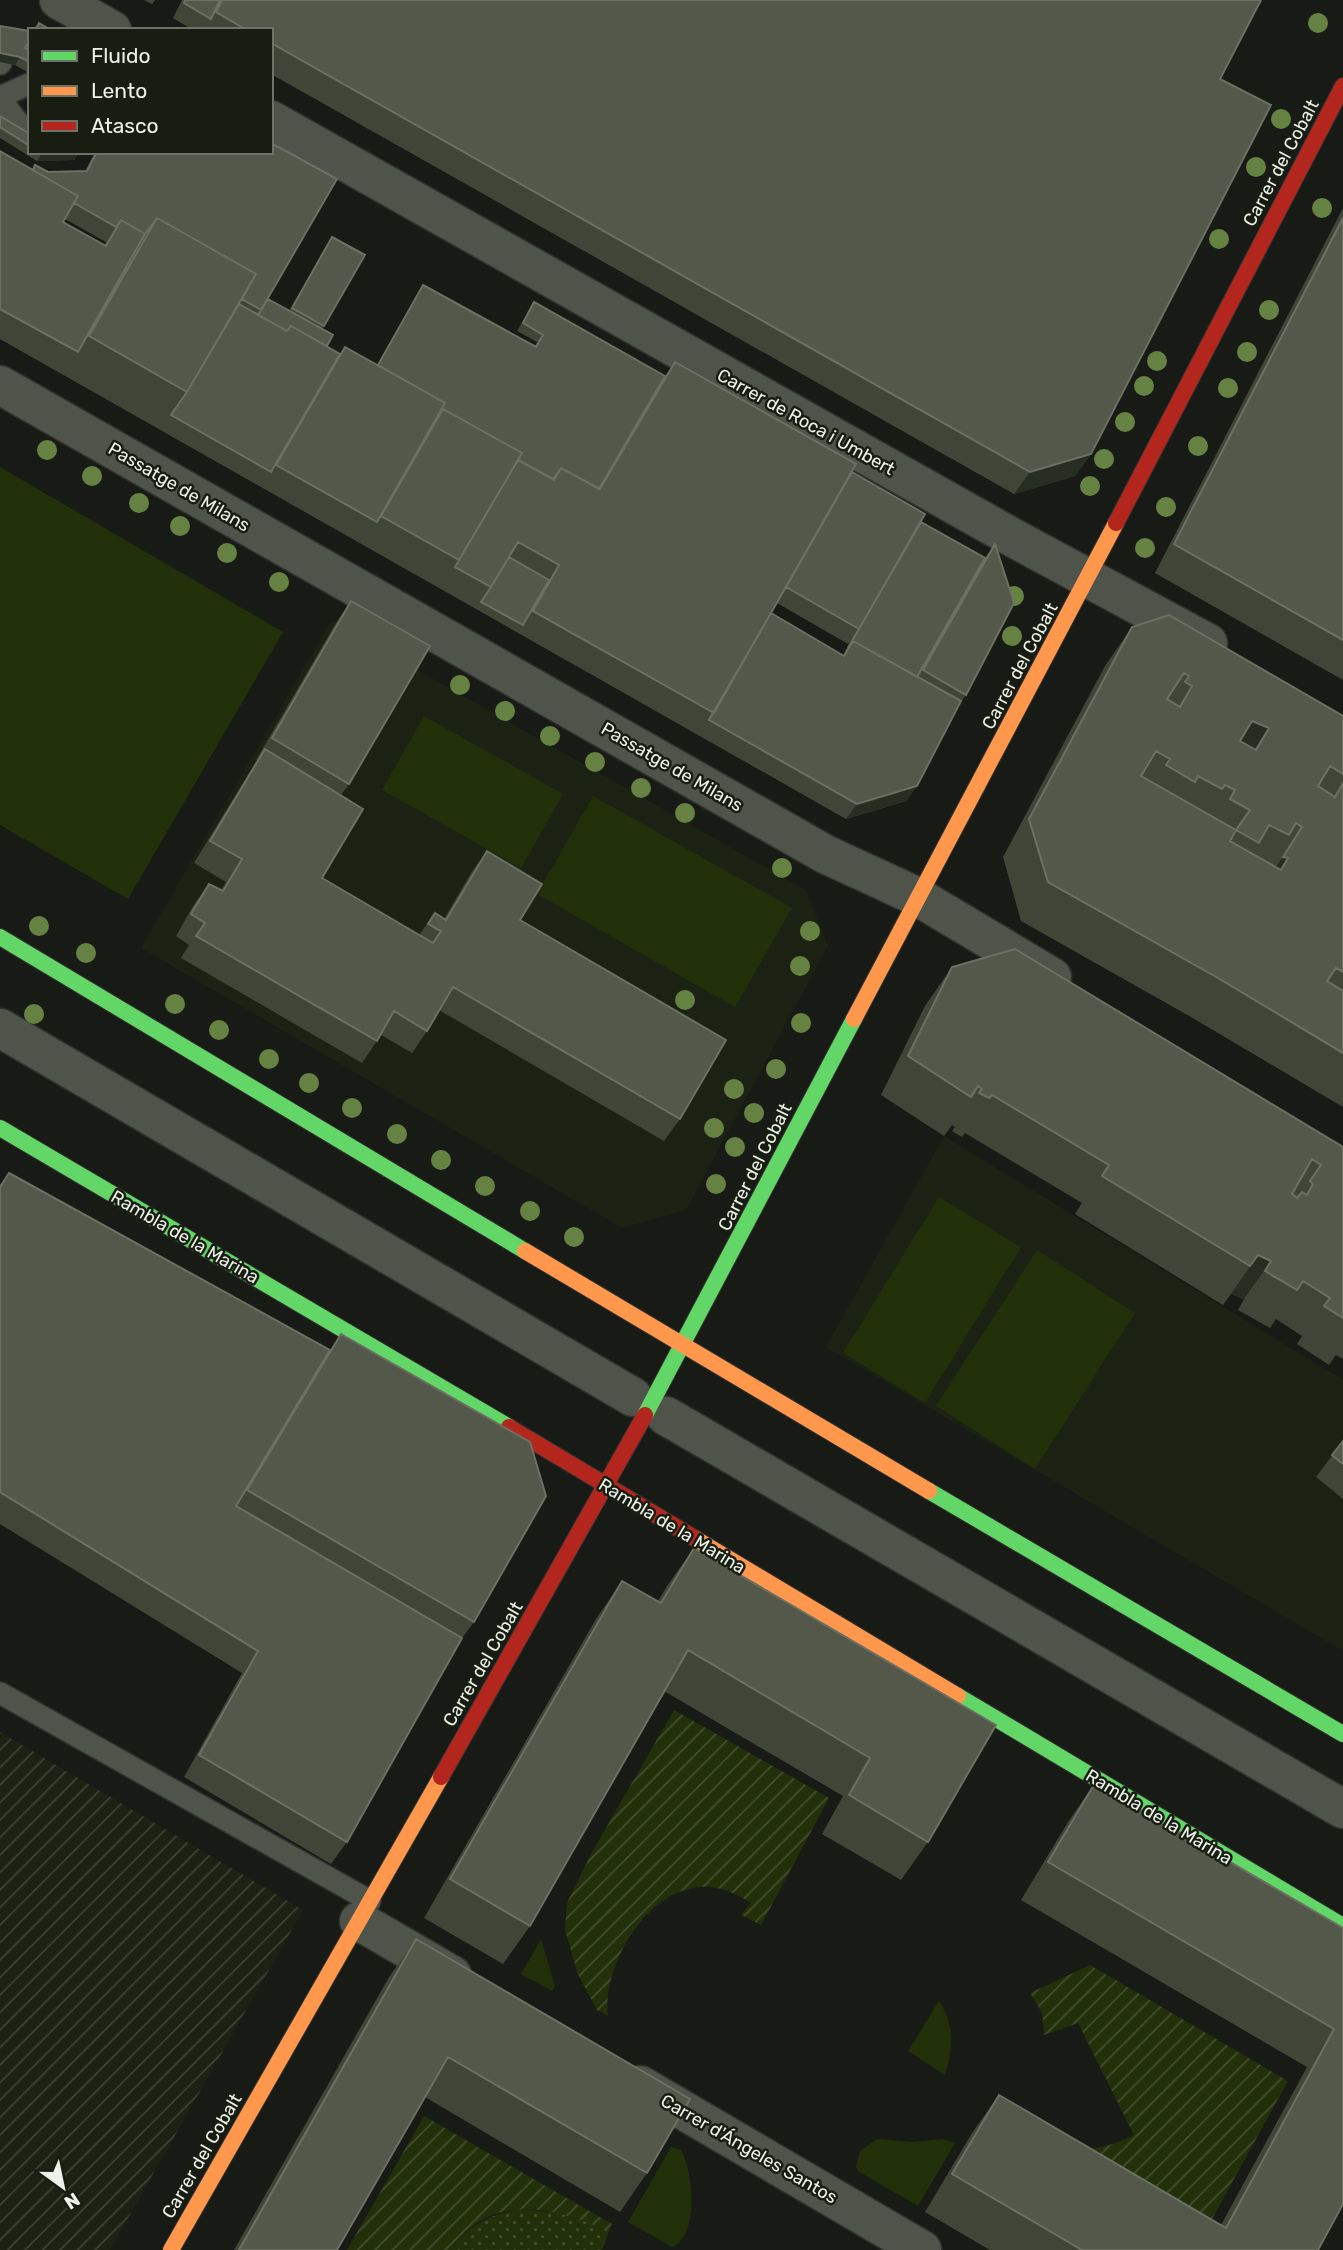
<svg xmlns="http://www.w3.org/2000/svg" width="1343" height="2250" font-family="Rubik,sans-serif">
<defs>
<pattern id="industrial-furrows" width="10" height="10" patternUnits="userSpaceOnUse" patternTransform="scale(1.75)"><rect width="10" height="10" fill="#1b2213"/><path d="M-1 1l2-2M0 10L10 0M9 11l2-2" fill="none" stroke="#3c4335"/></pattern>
<pattern id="park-dots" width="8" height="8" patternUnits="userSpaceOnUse" patternTransform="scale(1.75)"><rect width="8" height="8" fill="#213009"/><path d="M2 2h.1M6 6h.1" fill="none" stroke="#424e2d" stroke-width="1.8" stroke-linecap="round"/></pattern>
<pattern id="garden-furrows" width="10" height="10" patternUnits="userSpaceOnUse" patternTransform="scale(1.75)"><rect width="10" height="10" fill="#213009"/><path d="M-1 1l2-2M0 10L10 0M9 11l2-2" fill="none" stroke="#424e2d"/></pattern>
</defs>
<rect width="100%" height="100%" fill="#181a15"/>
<path fill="#1b2213" d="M331 621 806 890 828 946 686 1210 622 1228 141 948Z
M944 1136 1343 1380V1651L826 1347Z"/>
<path fill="url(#industrial-furrows)" d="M0 1732 303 1910 110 2250H0Z"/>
<path fill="#213009" d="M0 467 283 632 128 899 0 825Z
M424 716 563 794 521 868 382 790Z
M593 796 792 908 735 1007 537 894Z
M939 1197 1021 1247 925 1403 843 1353Z
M1037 1250 1135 1313 1035 1469 936 1406Z
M541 1939 555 1986 552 1991 521 1974Z
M939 2001C955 2025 953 2049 945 2075L908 2051Z
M877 2139 913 2142 943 2139 955 2143 918 2206 859 2172 856 2167 860 2151Z
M671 2147 681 2150C693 2171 700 2236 672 2247L628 2222Z"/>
<path fill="url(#park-dots)" d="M519 2209 568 2214 609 2231 602 2250H450C466 2226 491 2214 519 2209Z"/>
<path fill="url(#garden-furrows)" d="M674 1710 829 1798 761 1925 741 1915 751 1903C730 1890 710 1882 685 1890 639 1904 603 1969 608 2016L597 2010 578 1975 565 1930 567 1903 591 1854Z
M1090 1965 1288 2081 1195 2250 1083 2151 1113 2144 1134 2135 1078 2023 1044 2035 1042 2013 1030 1993Z
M424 2116 612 2224 609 2231C553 2208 491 2190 450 2250H347Z"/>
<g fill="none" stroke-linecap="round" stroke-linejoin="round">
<g stroke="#32332f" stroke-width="24">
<path id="lane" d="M0 64 1 63
M0 97 29 84
M0 98 29 137
M0 1693 370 1901"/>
</g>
<g stroke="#32332f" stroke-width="41">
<path id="street" d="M59 0 112 30
M271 120 1008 535 1208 643
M0 385 825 854 918 897 1052 977
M0 1028 633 1397
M666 1416 1343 1809
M359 1921 452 1975
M640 2085 922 2250"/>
</g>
<g stroke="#32332f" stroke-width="18">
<path id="fast" d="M0 937 525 1251
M0 1128 509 1427
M645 1415 854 1019
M929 1491 1343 1734
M958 1696 1343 1926"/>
</g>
<g stroke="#32332f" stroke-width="18">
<path id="slow" d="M854 1019 1116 523
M525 1251 929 1491
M696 1539 958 1696
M171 2250 441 1777"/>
</g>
<g stroke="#32332f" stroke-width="18">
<path id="jam" d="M1116 523 1343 86
M509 1427 696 1539
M441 1777 645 1415"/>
</g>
<use href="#lane" stroke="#4f544a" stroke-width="21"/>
<use href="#street" stroke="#4f544a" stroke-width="38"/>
<use href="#fast" stroke="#63d668" stroke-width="16"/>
<use href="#slow" stroke="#ff974d" stroke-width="16"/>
<use href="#jam" stroke="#b3261e" stroke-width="16"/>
</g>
<g fill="#668242">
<circle cx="1318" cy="23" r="10"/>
<circle cx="1281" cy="119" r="10"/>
<circle cx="1256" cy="167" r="10"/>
<circle cx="1322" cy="208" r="10"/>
<circle cx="1219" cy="239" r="10"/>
<circle cx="1269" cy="310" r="10"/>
<circle cx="1247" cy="352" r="10"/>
<circle cx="1157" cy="361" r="10"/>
<circle cx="1144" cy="386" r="10"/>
<circle cx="1228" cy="388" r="10"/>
<circle cx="1125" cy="422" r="10"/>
<circle cx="1198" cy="446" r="10"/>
<circle cx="47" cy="450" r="10"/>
<circle cx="1104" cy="459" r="10"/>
<circle cx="92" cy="476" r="10"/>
<circle cx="1090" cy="486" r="10"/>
<circle cx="139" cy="503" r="10"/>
<circle cx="1166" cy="507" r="10"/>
<circle cx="180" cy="526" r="10"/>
<circle cx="1145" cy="548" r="10"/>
<circle cx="227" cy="553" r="10"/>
<circle cx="279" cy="582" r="10"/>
<circle cx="1014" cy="596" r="10"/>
<circle cx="1012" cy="636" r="10"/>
<circle cx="460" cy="685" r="10"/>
<circle cx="505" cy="711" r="10"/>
<circle cx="550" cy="736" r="10"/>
<circle cx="595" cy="762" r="10"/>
<circle cx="641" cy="788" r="10"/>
<circle cx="685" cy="813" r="10"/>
<circle cx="782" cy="868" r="10"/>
<circle cx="39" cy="926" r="10"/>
<circle cx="810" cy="931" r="10"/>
<circle cx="86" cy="953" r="10"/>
<circle cx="800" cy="966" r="10"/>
<circle cx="685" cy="1000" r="10"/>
<circle cx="175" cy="1004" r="10"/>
<circle cx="34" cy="1014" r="10"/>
<circle cx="801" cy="1023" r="10"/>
<circle cx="219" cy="1030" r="10"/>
<circle cx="269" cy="1059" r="10"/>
<circle cx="776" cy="1069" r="10"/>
<circle cx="309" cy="1083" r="10"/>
<circle cx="734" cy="1089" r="10"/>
<circle cx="352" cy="1108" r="10"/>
<circle cx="754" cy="1113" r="10"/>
<circle cx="714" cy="1128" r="10"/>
<circle cx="397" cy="1134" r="10"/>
<circle cx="735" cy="1147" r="10"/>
<circle cx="441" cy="1160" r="10"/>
<circle cx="716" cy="1184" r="10"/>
<circle cx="485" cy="1186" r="10"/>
<circle cx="530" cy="1211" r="10"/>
<circle cx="574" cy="1237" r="10"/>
</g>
<path fill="#404637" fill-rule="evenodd" d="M144 0H155L152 4Z
M182 0H1261L1220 79 1091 454 1075 476 1014 494 271 74V30H193L173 18Z
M0 26 30 31V72H27L15 65 0 62Z
M30 78V152H79L74 160 37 161 0 138V116L29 133Z
M0 151 33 169 48 172 85 171 95 152H271L268 299 289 311 332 237 324 326 322 329 327 346 340 354 345 347 377 365 423 285 535 346 537 342 517 331 534 302 665 376 675 362 852 472 921 522 985 558 995 544 966 695 961 702 917 786 906 801 846 819 0 339ZM65 219 106 242 104 245 63 222ZM777 603 848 644 851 640 843 655 771 613Z
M1343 208V680L1155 573Z
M351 601 349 784 341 795 322 878 419 935 435 913 444 919 471 873 487 851 520 920 680 1119 664 1141 439 1010 427 1031 412 1053 381 1035 362 1063 181 958 189 945 176 936 193 906 209 884 221 890 226 882 194 863 257 760H256L336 623Z
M1132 627 1343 716V1107L1191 1017 1021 921 1003 857 1105 666Z
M952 967 1343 1147V1359L1336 1355 1329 1365 1297 1344 1302 1336 1276 1319 1270 1328 1238 1310 1244 1299 1231 1294 1223 1305 1075 1214 1082 1203 965 1133 962 1137 952 1131 955 1127 952 1125 944 1136 881 1095 925 1006Z
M9 1173 330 1350 341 1334 474 1622 462 1638 347 1842 331 1864 184 1777 242 1673 0 1524V1185Z
M1343 1441V1499L1316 1477Z
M694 1548 996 1725 928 1842 901 1880 822 1834 843 1796 664 1691 530 1926 503 1964 424 1918 596 1619 622 1581 658 1601 667 1586Z
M1095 1783 1343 1928 1318 2250H990L925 2212 972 2133 999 2095 1221 2225 1307 2067 1021 1900 1068 1822Z
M416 1939 647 2173 620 2212 425 2097 337 2250H234L389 1977Z"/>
<path fill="#282d22" d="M0 53 20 57 15 65 0 62Z
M79 152 74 160 37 161 42 153Z
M1091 454 1075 476 1014 494 1030 472Z
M1252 721 1269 728 1242 767 1226 760Z
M917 786 906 801 846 819 857 804Z
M1283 857 1288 858 1261 897 1256 895Z
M1258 1255 1271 1261 1244 1299 1231 1294Z"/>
<path fill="#53584a" stroke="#6b7063" stroke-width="2" fill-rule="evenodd" d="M185 0H220L211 19 184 3Z
M222 0H1261L1220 79 1271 105 1091 454 1030 472 271 43V30H247L216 12Z
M39 23 51 30H35Z
M0 26 30 31V44L28 43 25 48 30 51V62L20 57 0 53Z
M0 116 30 134V146L0 127Z
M271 143 337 179 261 310 242 299 256 274 157 218 145 234 121 220 116 227 74 203 78 196 33 170 35 165 48 172 87 171 97 152H271Z
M0 151 78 196 63 222 106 246 121 220 145 234 78 352 0 309Z
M40 152H73L42 153Z
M157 218 256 274 187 392 89 336Z
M1343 218V640L1174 544Z
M332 237 365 255 324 326 292 308Z
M423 285 536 347 543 335 523 323 534 302 665 376 599 489 561 468 553 479 518 460 522 453 443 409 437 417 445 403 378 365Z
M268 299 333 335 327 346 291 326 287 331 258 315Z
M239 304 287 331 291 326 340 354 271 472 171 415 187 392Z
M345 347 445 403 377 522 276 465Z
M675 362 856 464 714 713 533 611 559 565 518 542 491 587 455 567 518 460 554 480 561 468 600 489Z
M443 409 522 453 459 560 381 516Z
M852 472 925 514 859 629 786 587Z
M921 522 985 558 917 677 853 641 848 648Z
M995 544 1014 603 966 695 923 670Z
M509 557 549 580 523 625 481 602 491 587Z
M351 601 430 646 349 784 272 738Z
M771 613 844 656 853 641 961 701 917 786 857 804 709 720Z
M1169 615 1343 716V774L1330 766 1318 786 1335 797 1343 783V972L1336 968 1327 981 1343 991V1053L1218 978 1048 882 1029 819 1132 627ZM1184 673 1189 676 1185 682 1192 686 1180 707 1167 699ZM1252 721 1269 728 1256 750 1240 741ZM1156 751 1170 759 1166 765 1195 782 1198 776 1222 789 1225 785 1235 790 1230 799 1250 810 1236 830 1141 776ZM1296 823 1302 827 1283 857 1288 858 1281 870 1230 841 1236 830 1259 843 1269 825 1289 835Z
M265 749 363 809 322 878 433 943 441 931 428 924 435 913 446 920 487 851 542 884 520 920 726 1040 680 1119 453 987 427 1031 394 1011 377 1041 196 936 205 923 191 914 209 884 223 891 242 859 210 841Z
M1015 949 1343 1147V1318L1324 1306 1330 1298 1303 1281 1297 1290 1265 1271 1271 1261 1258 1255 1250 1266 1102 1176 1109 1165 992 1095 989 1098 979 1093 982 1089 978 1086 971 1097 908 1056 952 967ZM1312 1159 1321 1165 1310 1181 1313 1184 1307 1195 1302 1192 1297 1198 1292 1194Z
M9 1173 330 1350 236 1506 462 1638 347 1842 199 1755 258 1651 0 1492V1187Z
M341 1334 530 1442 546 1496 474 1622 247 1490Z
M1343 1441V1464L1332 1455Z
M694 1548 996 1725 928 1842 849 1795 870 1758 688 1650 530 1926 450 1879 622 1581 661 1603Z
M1095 1783 1343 1928V2204L1318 2250H1082L952 2174 999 2095 1226 2228 1334 2029 1048 1862Z
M416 1939 690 2099 647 2173 448 2057 337 2250H239Z"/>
<g text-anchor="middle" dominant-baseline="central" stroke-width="5" stroke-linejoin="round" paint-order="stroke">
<g font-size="18" fill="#edf1e9" stroke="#181d12">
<text transform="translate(1281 163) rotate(-62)">Carrer del Cobalt</text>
<text transform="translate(806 422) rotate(29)">Carrer de Roca i Umbert</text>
<text transform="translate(179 487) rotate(30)">Passatge de Milans</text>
<text transform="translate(1020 666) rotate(-62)">Carrer del Cobalt</text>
<text transform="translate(672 767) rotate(30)">Passatge de Milans</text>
<text transform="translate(755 1167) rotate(-63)">Carrer del Cobalt</text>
<text transform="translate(185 1237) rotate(30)">Rambla de la Marina</text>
<text transform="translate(672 1526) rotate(31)">Rambla de la Marina</text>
<text transform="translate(483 1664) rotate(-60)">Carrer del Cobalt</text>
<text transform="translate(1159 1817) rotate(31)">Rambla de la Marina</text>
<text transform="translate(749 2149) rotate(30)">Carrer d'Ángeles Santos</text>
<text transform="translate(202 2156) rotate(-60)">Carrer del Cobalt</text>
</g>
</g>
<rect x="28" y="28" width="245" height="126" fill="#181d12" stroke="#6d7268" stroke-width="2"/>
<rect x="42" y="51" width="35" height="10" fill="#63d668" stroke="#6d7268" stroke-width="2"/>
<text x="91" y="63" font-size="21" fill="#edf1e9">Fluido</text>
<rect x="42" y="86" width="35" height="10" fill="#ff974d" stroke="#6d7268" stroke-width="2"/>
<text x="91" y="98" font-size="21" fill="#edf1e9">Lento</text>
<rect x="42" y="121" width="35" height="10" fill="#b3261e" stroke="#6d7268" stroke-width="2"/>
<text x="91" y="133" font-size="21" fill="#edf1e9">Atasco</text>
<g transform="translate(63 2187) rotate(147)" stroke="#181d12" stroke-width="5" paint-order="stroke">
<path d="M0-5L12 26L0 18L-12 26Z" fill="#edf1e9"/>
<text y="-10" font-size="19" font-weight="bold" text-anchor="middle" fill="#edf1e9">N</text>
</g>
</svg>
